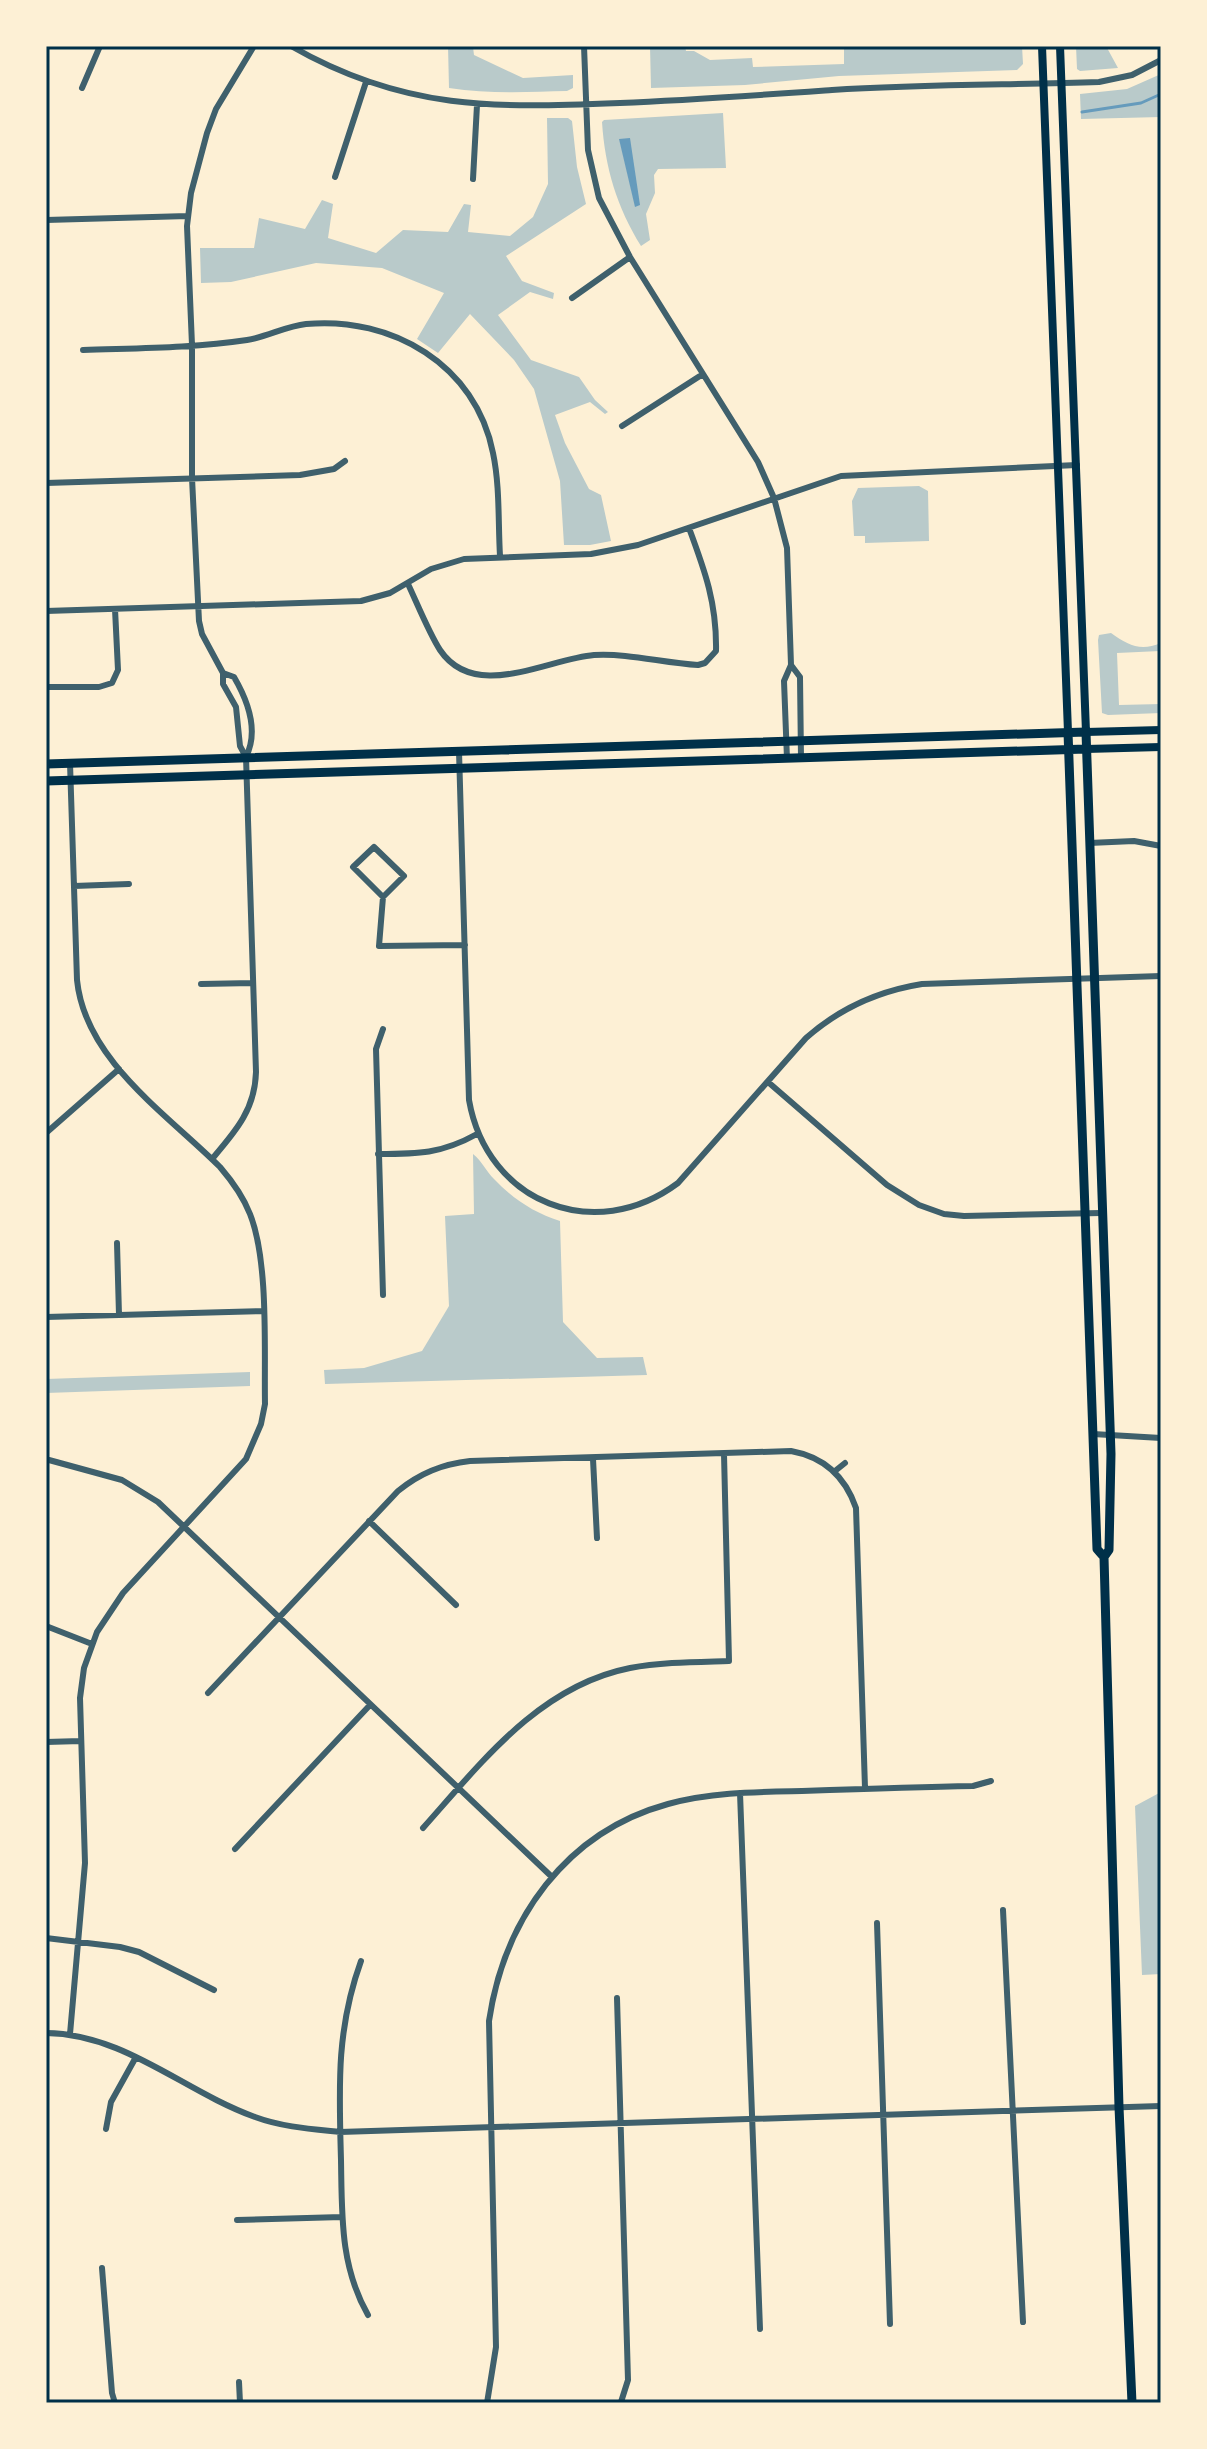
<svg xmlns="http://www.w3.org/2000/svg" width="1207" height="2449" font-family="Inter,sans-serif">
<rect width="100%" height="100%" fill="#fdf0d5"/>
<path fill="#b9caca" d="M448 46 473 47 474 55 523 78 573 75V88L567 91C528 92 488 94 449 88Z
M650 46H685L686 51H694L710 60 752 58 753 67 844 64V46H1022L1023 64 1017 70 839 76 745 85 651 88Z
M1076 46H1106L1118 68 1080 71 1077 69Z
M1161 74V117L1081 119 1080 94 1127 89Z
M723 113 726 168 658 169 654 175 655 193 646 214 650 240 641 246C617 207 605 168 602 122L604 120Z
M547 118H568L572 121 577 167 586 204 506 256 522 281 554 293 553 299 530 292 498 315 531 360 579 377 595 400 608 412 605 414 590 402 555 415 565 443 589 489 601 495 611 541 590 545H564L560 481 534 389 514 360 470 314 438 353 417 339 444 293 382 268 316 263 231 282 201 283 200 248H254L259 218 305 229 322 200 333 204 328 238 376 253 403 230 448 232 464 204 471 205 468 232 510 236 533 217 548 184Z
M919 486 928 491 929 541 865 543V536H854L852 501 858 488Z
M1111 633C1128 645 1140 652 1161 643V687L1160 651 1117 653 1119 705 1161 704V713L1108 715 1102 713 1098 640 1099 635Z
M473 1154C482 1161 486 1171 494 1179 512 1198 534 1213 560 1221L563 1322 597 1358 643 1357 647 1375 325 1384 324 1370 364 1368 422 1351 449 1306 445 1216 474 1214Z
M250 1372V1386L46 1393V1379Z
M1161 1792V1974L1142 1975 1135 1806Z"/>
<path fill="#669bbc" d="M630 138 640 205 635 207 619 139Z"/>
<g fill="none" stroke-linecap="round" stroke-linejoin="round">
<path stroke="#669bbc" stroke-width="3" d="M1082 112 1141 103 1161 94"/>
<path stroke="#3f606c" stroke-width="6" d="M291 46C404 111 495 108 620 103 691 100 761 95 832 90 921 84 1010 85 1099 82L1132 75 1161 60
M584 46 588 150 599 198 630 257 758 462 774 498 787 548 791 665 784 681 787 759
M82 88 100 46
M335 177 366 82
M473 179 477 105
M46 220 188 216
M572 298 630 257
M83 350C137 348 193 348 247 340 267 337 286 326 306 324 392 316 476 365 493 453 500 486 498 522 500 556
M622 426 703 374
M46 483 300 475 334 469 345 461
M408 584C417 603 429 633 440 650 475 702 547 659 594 655 629 653 663 663 698 665L705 663 716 651C717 604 705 571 689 528
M46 611 361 601 390 593 431 569 464 559 591 554 638 545 841 476 1077 465
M791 665 800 677 801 758
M46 687H99L112 683 118 670 115 609
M459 751 469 1100C487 1203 595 1245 678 1183L806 1038C840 1008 878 991 922 984L1161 976
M246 757 240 746 236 707 223 684V673L202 634 199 621 192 478V345L187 226 191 193 207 133 216 109 254 46
M1089 843 1134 841 1161 846
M74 886 129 884
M383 897 353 867 374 847 404 876 383 897 379 946 465 945
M201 984 253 983
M768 1082 887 1185 919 1205 944 1214 964 1216 1101 1213
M46 1133 119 1069
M378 1154C418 1154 441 1154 477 1134
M212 1159C235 1132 255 1110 256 1072L246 757C259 731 248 701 234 677L223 673
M117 1243 119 1315
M383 1295 376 1049 383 1029
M46 1317 263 1311
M1093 1434 1161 1438
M593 1459 597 1538
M49 1460 122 1480 158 1502 552 1877
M835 1471 845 1463
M369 1521 456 1605
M46 1626 92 1644
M208 1693 398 1491C420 1473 442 1464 470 1461L791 1451C824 1457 845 1476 856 1508L865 1788
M46 1742 81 1741
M740 1793 760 2329
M423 1828C481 1763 539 1686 630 1668 662 1662 697 1662 729 1661L724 1454
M235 1849 370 1705
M1003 1910 1023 2322
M877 1923 890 2324
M46 1938 120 1947 139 1952 214 1990
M361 1961C336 2030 339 2088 341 2160 342 2215 340 2266 368 2315
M617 1998 628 2380 621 2402
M46 2033C125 2034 183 2091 255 2117 282 2127 311 2129 340 2132L1161 2106
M70 2034 85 1863 80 1698 84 1668 97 1632 123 1593 246 1459 261 1424 265 1404C264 1351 269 1262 250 1214 243 1196 232 1181 220 1167 167 1114 85 1060 77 980L70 763
M106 2129 111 2102 136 2057
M237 2220 342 2217
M102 2268 112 2393 115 2403
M239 2382 240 2403
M487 2403 496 2347 489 2021C504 1919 566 1832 668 1804 712 1792 757 1792 802 1791 859 1789 916 1787 973 1786L991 1781"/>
<path stroke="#003049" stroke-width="8" d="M1042 46 1068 732
M1060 46 1086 732 1161 730
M1086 749 1161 747"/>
<path stroke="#003049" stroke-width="9" d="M1068 732 1097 1549 1104 1557
M46 764 1086 732 1111 1454 1109 1550 1104 1557 1119 2107 1132 2403
M46 781 1086 749"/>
</g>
<rect width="1207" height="2449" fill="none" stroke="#fdf0d5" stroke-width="96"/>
<rect x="48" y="48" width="1111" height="2353" fill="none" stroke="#003049" stroke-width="3"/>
</svg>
